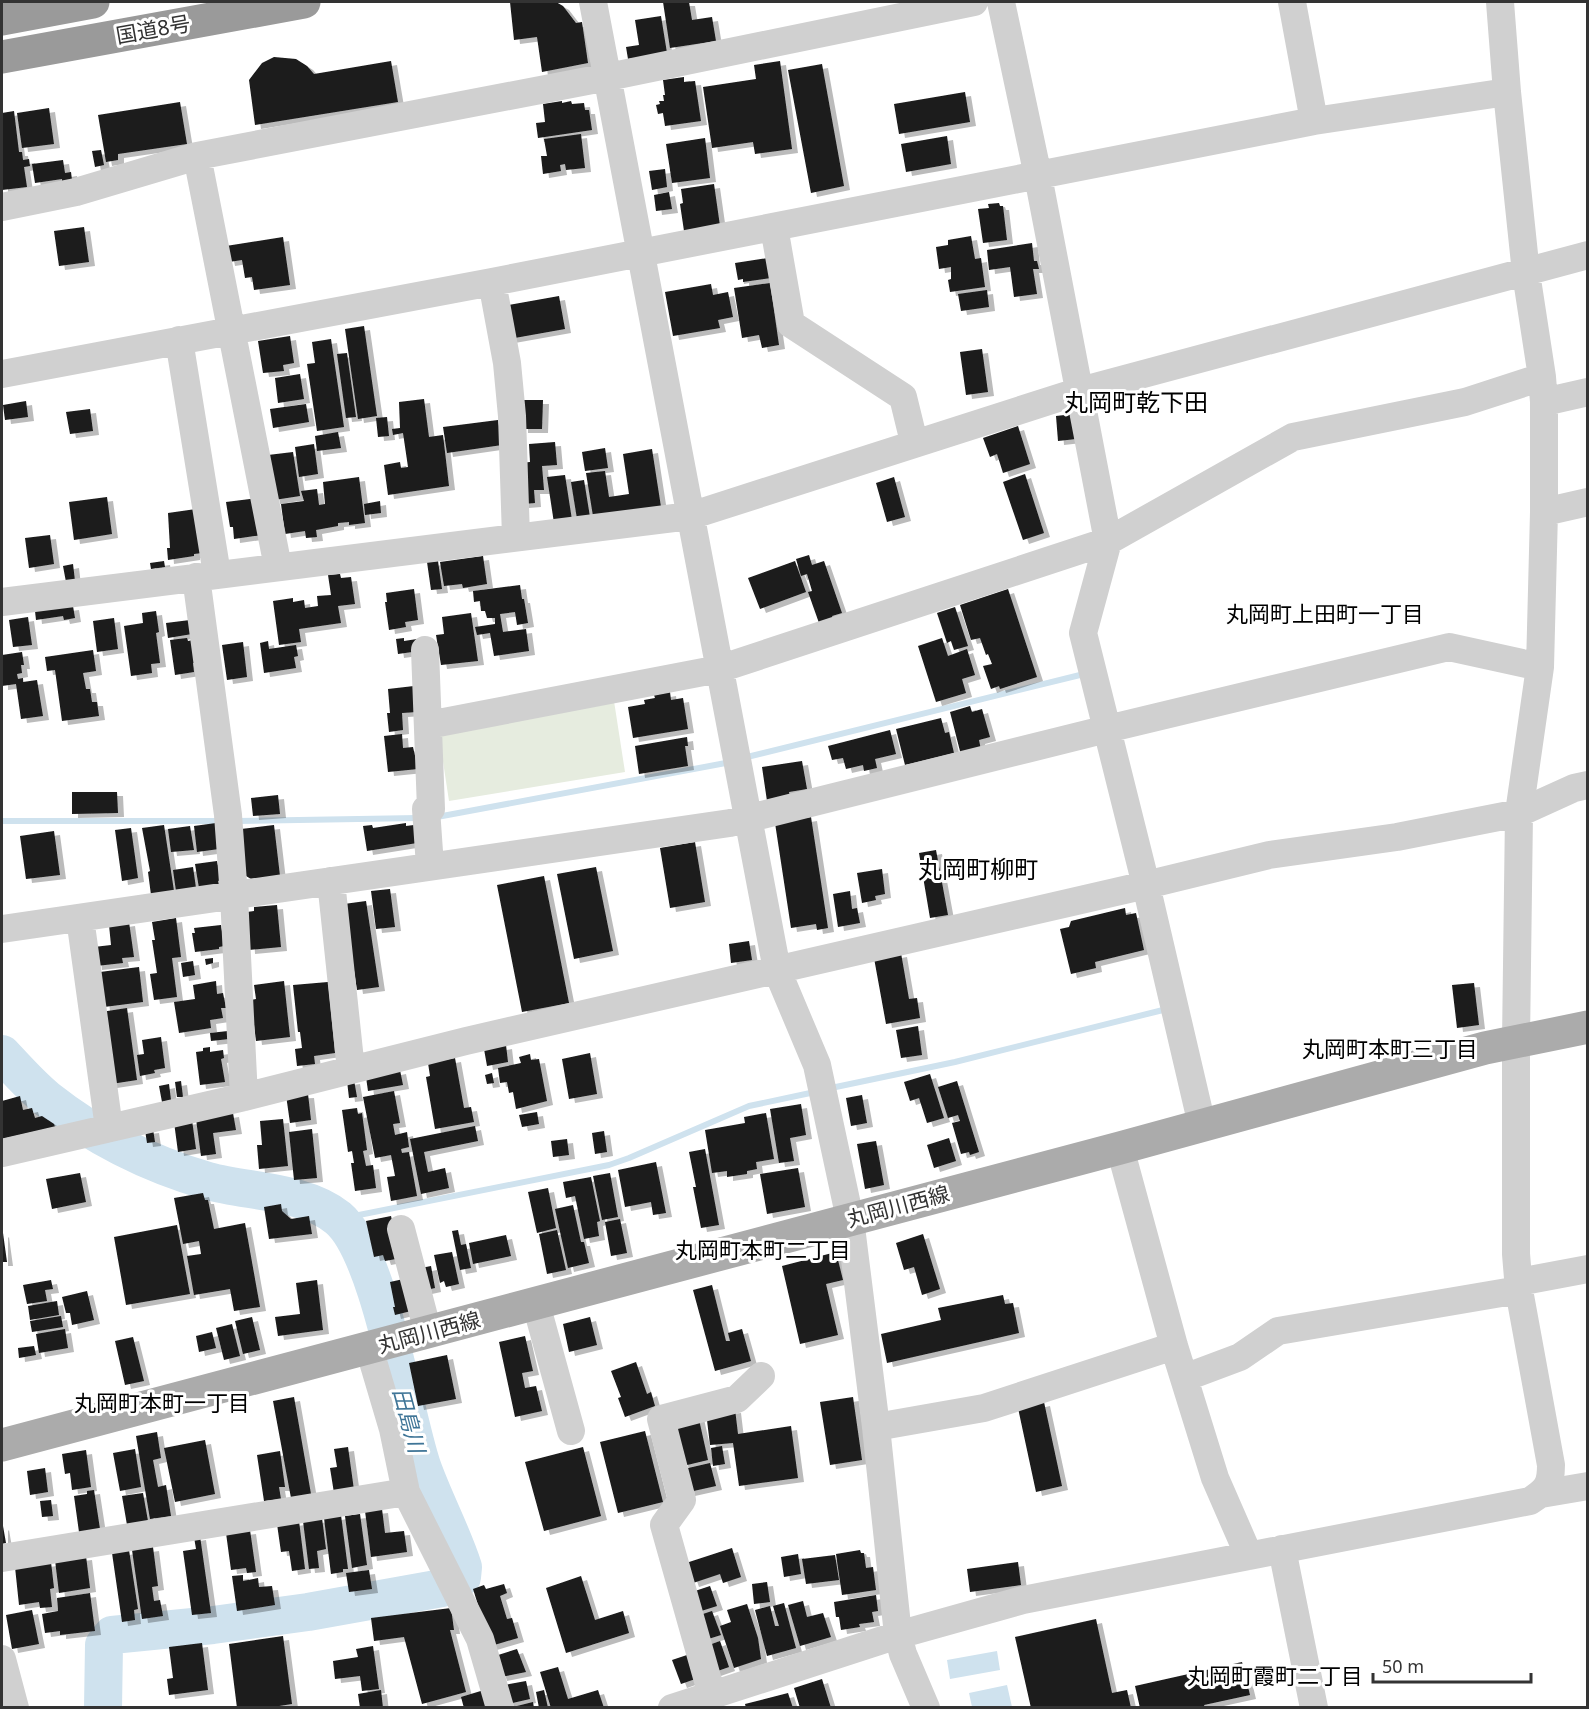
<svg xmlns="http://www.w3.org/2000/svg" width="1589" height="1709" font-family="'Noto Sans','Noto Sans JP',sans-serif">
<defs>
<filter id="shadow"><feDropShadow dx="6" dy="4" stdDeviation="0" flood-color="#0004"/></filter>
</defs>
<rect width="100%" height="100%" fill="#fff"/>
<path fill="#e6ecdf" d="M614 701 625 772 449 801 439 735Z"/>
<path fill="#cfe2ee" d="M997 1651 1000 1670 950 1679 947 1660Z
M1007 1685 1012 1707H972L969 1693Z"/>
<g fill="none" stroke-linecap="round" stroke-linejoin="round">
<path stroke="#cfe2ee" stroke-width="6" d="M743 758 1084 674
M437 817 731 762
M2 821H220
M236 821 418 818
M831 1088 955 1062 1163 1010 1167 1013
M339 1219 609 1165 629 1158 749 1106 815 1092"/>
<path stroke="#cfe2ee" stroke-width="38" d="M2 1054C16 1069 31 1086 47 1099 95 1137 149 1164 208 1181 248 1192 305 1191 338 1218 380 1253 403 1409 422 1466 434 1500 452 1533 463 1567L462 1577 442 1588 308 1612 213 1625 112 1635 104 1645 103 1708"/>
</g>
<path fill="#1a1a1a" filter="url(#shadow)" d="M510 2H556L563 6 576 23 582 22 588 63 542 72 537 37 514 40Z
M663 2H689L692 20 712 17 716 41 670 48Z
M661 16 667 53 628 59 626 47 639 45 635 20Z
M274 57 296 59 307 66 314 74 391 61 398 102 255 125 249 80 262 63Z
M780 61 792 149 755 154 753 142 712 148 703 87 756 79 754 65Z
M822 64 844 186 811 193 788 70Z
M684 77V82L695 81 701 121 665 126 663 113 658 114 656 105 660 104 659 101H664L663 95H665L663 80Z
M965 92 970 122 899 134 894 104Z
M562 101V103L571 101 572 104 584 103 585 110H589L592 130 538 138 536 123 545 122 543 104Z
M180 102 187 144 118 154V160L106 162 98 115Z
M49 108 54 144 22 148 17 113Z
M14 111 19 152H22L23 160 29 159 30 166 24 167 27 187 2 190V113Z
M581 134 585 168 566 170 565 164 560 165 561 171 543 174 541 156H547L544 139Z
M947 136 951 164 906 172 901 144Z
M705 138 710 178 672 183 666 144Z
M101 150 104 165 95 167 92 151Z
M63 160 65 173 71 172 72 180 62 181V179L35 183 32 164Z
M665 169 667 187 652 190 649 171Z
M714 184 720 226 684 231 680 204 683 203 681 189Z
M669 192 672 209 656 211 654 195Z
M999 203 1000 206H1003L1007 240 983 243 978 209 989 208 988 204Z
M84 227 89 262 59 266 54 231Z
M971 236 975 259 981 258 985 287 950 292 948 280 951 279V267L939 269 936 247 948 245V240Z
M283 237 290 285 254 290 252 277 245 278 242 260 229 262 226 246Z
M1032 243 1034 261H1037L1039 269H1033L1037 294 1014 297 1010 267 989 270 987 250Z
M768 258 771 278 743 282V279L738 280 735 263Z
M770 283 779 345 762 348 759 335 742 338 734 288Z
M711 284 713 295 728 292 733 317 718 320 720 328 673 336 665 292Z
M987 290 989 307 961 311 958 294Z
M559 296 565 329 509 339 503 306Z
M364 326 377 416 358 419 345 329Z
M290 336 294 363 283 365 284 371 263 373 258 341Z
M331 339 344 427 317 431 307 364 315 363 312 342Z
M982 349 988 392 966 395 960 352Z
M347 353 356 417 346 418 337 354Z
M300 374 304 399 278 403 275 378Z
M424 399 429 437 443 435 449 486 388 495 384 465 400 462 401 468 408 467 403 433 393 435 392 429 400 428 399 402Z
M522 400H543L542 429H522Z
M26 401 28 417 5 420 3 405Z
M306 404 309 422 273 428 270 409Z
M90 409 93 431 70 434 66 412Z
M1073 414 1076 439 1058 441 1056 416Z
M387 417 389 436 378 437 376 418Z
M498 420 502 445 447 453 443 427Z
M1018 426 1030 464 1003 473 997 454 990 457 983 438Z
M338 432 341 448 317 451 315 436Z
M555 442 557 465 542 466 544 490H534L535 503 523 504 520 463 530 462 529 444Z
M314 444 318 474 299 477 295 447Z
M605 448 608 468 585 471 582 452Z
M652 449 661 507 593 516 586 473 605 471 609 497 629 494 623 454Z
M293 452 300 496 274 500 268 455Z
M1025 474 1044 533 1023 540 1003 482Z
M565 475 572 520 554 523 547 477Z
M359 477 365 523 349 525V522L338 523V526L316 530 317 537 306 538 305 531 285 534 281 504 304 501 301 491 317 489 319 505 325 504 323 482Z
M894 477 905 517 887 522 876 483Z
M584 480 590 517 577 519 571 482Z
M107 497 112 534 74 540 69 502Z
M257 498 262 535 234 539 233 527H230L226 502Z
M380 501 381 513 365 515 364 504Z
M196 509 202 553 194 554V556L168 560 167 548H170L168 513Z
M50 535 54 564 29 568 25 538Z
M809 555 812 565 824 561 842 613 832 616 833 619 819 623 808 592 812 591 807 574 801 576 796 559Z
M483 556 487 584 463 588 462 584 444 586 440 562Z
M164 561 165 567 151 569 150 563Z
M438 561 442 589 431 590 427 562Z
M795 561 806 592 760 609 748 578Z
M73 564 75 581 66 582 63 566Z
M340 574 341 578 351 577 355 604 338 606 341 623 299 629 301 642 279 645 273 601 293 598V602L304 600 305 608 318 606 317 596 331 595 328 575Z
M520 585 522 599H524L528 623 517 625 515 612 500 614 503 632 526 629 529 651 494 656 490 633 477 635 475 627 495 624V618H487L485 611H481L480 601 474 602 473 591Z
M414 589 418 620 405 622 406 627 389 630 385 602H387L386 593Z
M1008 589 1037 677 1000 689 999 686 991 689 983 666 992 664 988 654 986 655 980 638 971 640 960 605Z
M73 606 75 618 64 620 63 616 36 620 35 611Z
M955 607 968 646 954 650 951 641 947 643 937 613Z
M156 611 159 632 156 633 160 663 151 664 152 673 131 676 124 626 143 623 142 613Z
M471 613 478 661 441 665 436 635 444 634 442 617Z
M28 617 32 645 13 647 9 620Z
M114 618 118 649 97 652 93 621Z
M190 620 192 634 168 638 166 623Z
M187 638 188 641 193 640 196 663H193L194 672 175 675 170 640Z
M404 638V641L417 639 419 651 398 654 396 639Z
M942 638 948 656 967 649 975 675 962 679 966 693 936 702 918 646Z
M268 641 269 649 296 645 298 656 294 657 296 668 264 673 260 643Z
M243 642 247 677 227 680 222 645Z
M93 650 96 671 83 673 86 689H90L92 702H97L99 716 62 721 55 670 47 671 45 657Z
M22 652 24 665H21L22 673 17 674 18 679 23 678V682L37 680 43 716 21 719 16 684 2 686V655Z
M414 686 417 712 402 713 403 730 389 732 387 713H390L388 689Z
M670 692 671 700 683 698 688 729 633 738 628 707 645 704 644 700 655 698 654 695Z
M970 706 972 712 982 709 990 737 979 740 981 750 961 755 950 712Z
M941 718 945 733 949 732 954 753 905 765 896 729Z
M890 730 896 754 875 759 877 768 864 771 863 765 846 769 843 758 832 760 828 746Z
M402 734 403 748 413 747 418 769 388 772 384 736Z
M687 737 688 746H685L688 766 639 774 635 746Z
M802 761 807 789 789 792 790 797 767 801 762 767Z
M72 792H117L118 813 72 814Z
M278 795 280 814 253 816 251 798Z
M811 817 828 928 817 930 816 924 791 928 775 823Z
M216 823 219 849 197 852 194 826Z
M406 823V826L414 825 417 843 367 851 363 826 372 825 373 828Z
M164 825 174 891 151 895 148 872 150 871 142 828Z
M274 825 280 876 251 879 246 876 241 829Z
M190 826 194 850 171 852 168 829Z
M131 828 138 878 122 881 115 830Z
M54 831 60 875 26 879 20 836Z
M695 842 705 902 670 908 660 848Z
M936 850 948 915 930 918 919 853Z
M217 861 221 880 218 881 219 886 199 888 195 864Z
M193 867 196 888 176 891 173 870Z
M596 867 613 951 574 959 557 874Z
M882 869 885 894 875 896 876 900 862 903 857 873Z
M544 876 569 1003 522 1012 497 885Z
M390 889 395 927 376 929 371 891Z
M850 891 852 909 857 908 860 923 838 927 833 894Z
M366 901 379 987 357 990 344 904Z
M277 905 281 947 249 950 247 912 254 911V907Z
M1125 908 1126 915 1136 913 1144 950 1095 962 1096 968 1071 974 1060 929 1069 927 1071 921Z
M176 918 181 957 172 958 177 997 154 1000 150 974 157 973 152 940H155L152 922Z
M129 922 134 957 122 958 123 963 96 966 94 947 111 945 109 925Z
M221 925 224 946 219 947V949L195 952 192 933H195L194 928Z
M749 941 752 960 731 963 729 944Z
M901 953 909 999 917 998 920 1018 886 1024 874 958Z
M213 958V963L206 965 205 959Z
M193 961 195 975 183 977 181 963Z
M139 967 143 1002 104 1007 100 972Z
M216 981 217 994 223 993 226 1008H221L223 1018 210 1020 211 1028 179 1033 174 1002 195 999 193 985Z
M284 981 290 1037 256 1041 251 1000 256 999 254 985Z
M328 982 335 1053 314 1056 315 1064 297 1066 295 1049 302 1048 300 1032H298L293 985Z
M1474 983 1479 1025 1457 1028 1452 985Z
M127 1008 137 1080 111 1084 101 1012Z
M918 1026 922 1055 901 1058 896 1030Z
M228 1031 229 1039 211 1041 210 1033Z
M161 1037 165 1068 154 1070 155 1073 140 1076 137 1055 144 1054 142 1040Z
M506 1045 508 1062 487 1066 484 1049Z
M210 1047V1052L223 1050 224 1058 221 1059 225 1082 200 1085 196 1052 203 1051V1048Z
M590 1053 597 1094 569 1099 562 1059Z
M530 1054 531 1060 539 1059 547 1101 516 1109 513 1092 509 1093 507 1082 500 1083 498 1068 521 1063 519 1057Z
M455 1058 464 1108 471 1107 474 1122 435 1129 426 1077 430 1076 428 1063Z
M400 1070 403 1085 368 1091 366 1077Z
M492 1073 494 1083 487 1084 485 1075Z
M930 1074 944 1118 927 1123 919 1098 910 1101 904 1082Z
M354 1080 357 1097 349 1098 347 1081Z
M181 1081 183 1097H177L175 1082Z
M957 1081 979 1152 970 1155 969 1152 961 1154 952 1123 960 1121 958 1115 948 1118 938 1087Z
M169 1084 171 1100 162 1102 159 1086Z
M394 1091 400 1123 393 1124 395 1135 407 1132 409 1147 401 1149 402 1153 409 1152 417 1196 391 1201 387 1177 395 1176 391 1155 375 1158 363 1097Z
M308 1094 311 1120 290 1123 286 1095Z
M862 1095 867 1123 851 1126 846 1098Z
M20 1096 23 1110 32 1108 35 1118 42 1116 54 1124 55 1127 2 1139V1101Z
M801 1104 806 1135 790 1138 794 1161 779 1163 770 1109Z
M357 1108 358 1114 362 1113 367 1150 363 1151 366 1166 373 1165 376 1188 355 1191 351 1163H354L352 1151 348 1152 342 1110Z
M537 1112 539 1124 522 1127 519 1115Z
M233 1113 236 1130 213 1133 216 1154 201 1156 196 1119Z
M766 1113 774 1159 756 1162 757 1169 747 1171V1174L727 1177V1171L712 1173 705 1130 745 1123 744 1117Z
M283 1119 288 1166 259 1169 257 1145H262L260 1121Z
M192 1120 196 1149 178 1152 174 1122Z
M475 1126 478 1141 424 1152 428 1172 445 1168 449 1188 421 1194 410 1139Z
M153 1129 155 1142 147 1143 145 1130Z
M312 1129 317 1178 294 1180 289 1132Z
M604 1131 607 1152 595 1154 592 1133Z
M949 1138 956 1161 934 1168 927 1145Z
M567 1139 569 1155 553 1157 551 1141Z
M876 1141 884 1185 865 1189 857 1144Z
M705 1149 719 1225 701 1228 693 1187H696L689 1152Z
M656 1162 666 1213 653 1215 651 1202 625 1207 618 1170Z
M798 1168 805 1207 767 1214 760 1174Z
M80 1173 86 1202 52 1209 46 1179Z
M610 1173 618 1217 602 1220 593 1176Z
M591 1177 600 1221 597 1222 599 1236 584 1239 575 1196 566 1198 563 1182Z
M548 1188 556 1228 537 1233 528 1192Z
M203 1193 205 1200H208L214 1229 245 1223 260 1307 234 1311 230 1289 194 1295 187 1256 201 1254 199 1241 183 1244 174 1198Z
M281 1204 282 1211 291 1219 309 1216 312 1234 269 1239 264 1207Z
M573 1205 581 1242H584L589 1263 568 1268 555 1209Z
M391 1216 401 1258 385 1261 383 1255 374 1257 366 1221Z
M620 1219 627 1253 611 1256 605 1222Z
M177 1225 190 1294 126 1305 114 1237Z
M458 1230 461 1245 466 1244 471 1268 460 1270 452 1231Z
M557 1230 566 1270 547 1274 539 1234Z
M3 1233 7 1262H2V1234Z
M923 1234 940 1289 922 1295 914 1267 904 1270 896 1243Z
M506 1235 511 1256 473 1264 469 1243Z
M452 1252 459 1284 446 1287 444 1281 440 1283 434 1255Z
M836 1252 843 1280 826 1284 838 1335 800 1344 782 1266Z
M431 1266 435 1288 426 1290 421 1268Z
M408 1278 415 1310 395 1315 393 1307H395L390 1282Z
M51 1280 53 1289 45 1290 47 1301 27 1304 23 1285Z
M317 1280 323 1330 278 1336 275 1317 300 1314 296 1283Z
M712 1285 726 1341H730L728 1333 742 1329 751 1361 715 1371 693 1290Z
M87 1291 94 1320 72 1325 70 1313H66L62 1297Z
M1003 1295 1005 1304 1013 1303 1019 1333 887 1363 881 1334 941 1320 938 1308Z
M57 1301 59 1315 30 1320 28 1306Z
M61 1316 63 1327 32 1332 30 1321Z
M252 1317 260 1350 243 1354 235 1321Z
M590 1317 597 1345 569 1352 563 1324Z
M232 1324 240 1356 224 1360 216 1328Z
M65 1329 68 1348 39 1353 36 1334Z
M212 1332 216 1348 199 1352 196 1336Z
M525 1336 533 1371 522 1373 525 1388 536 1386 542 1411 515 1417 499 1342Z
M133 1337 144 1381 125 1385 115 1341Z
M34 1346 36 1355 19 1358 18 1348Z
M447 1355 456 1399 418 1406 409 1363Z
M636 1362 647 1394 651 1392 655 1406 625 1417 618 1398 621 1397 611 1371Z
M294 1397 311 1494 291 1498 273 1401Z
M853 1397 862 1460 830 1465 820 1402Z
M1044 1402 1062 1486 1036 1492 1018 1408Z
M735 1409 738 1434 791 1426 798 1478 739 1486 733 1443 710 1445 706 1412Z
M698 1415 708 1460 683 1466 672 1422Z
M645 1431 663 1502 618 1513 600 1442Z
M157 1432 161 1458 153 1460 158 1487 166 1485 171 1516 150 1519 136 1436Z
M205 1440 215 1494 175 1502 164 1448Z
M722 1446 725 1464 713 1466 711 1448Z
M348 1447 354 1490 334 1493 330 1468 337 1467 334 1449Z
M583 1447 601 1516 544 1531 525 1462Z
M135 1449 141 1487 120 1491 113 1453Z
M86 1450 91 1487 72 1490 70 1473 65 1474 62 1454Z
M280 1451 285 1487H279L281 1499 264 1501 257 1455Z
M710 1463 716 1486 689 1492 684 1469Z
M45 1468 48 1492 30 1495 27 1471Z
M94 1490 100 1529 79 1532 74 1496 87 1494V1491Z
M143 1493 148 1521 127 1525 122 1496Z
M51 1500 53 1516 42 1517 40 1501Z
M382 1509 385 1533 404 1531 407 1552 371 1557 365 1511Z
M360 1514 367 1565 352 1568 345 1516Z
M341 1515 348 1569H343V1572L331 1574 324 1518Z
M322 1518 326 1549 317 1551 319 1568 309 1569 303 1521Z
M299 1521 305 1569 292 1571 289 1551 281 1552 277 1524Z
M3 1526 6 1543 2 1544V1527Z
M250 1530 256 1572 247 1573 246 1568 231 1570 226 1533Z
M200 1536 211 1613 192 1615 183 1551 196 1549 194 1537Z
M153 1547 158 1586 152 1587 154 1601 160 1600 163 1616 142 1619 132 1550Z
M732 1548 741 1577 723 1583 720 1574 693 1583 686 1563Z
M129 1550 138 1609 134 1610 135 1620 122 1622 112 1553Z
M860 1550 861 1553H864L866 1568 873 1567 876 1590 842 1595 836 1554Z
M798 1554 801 1574 784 1577 781 1557Z
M835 1555 839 1580 806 1584 802 1559Z
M86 1556 90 1588 59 1593 55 1560Z
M51 1562 54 1588 50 1589 52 1607 40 1608 39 1602 19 1605 15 1567Z
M1018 1562 1021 1585 970 1592 967 1569Z
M369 1570 372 1589 349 1592 346 1573Z
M243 1575V1581L258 1578 259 1587 272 1586 275 1605 237 1611 232 1576Z
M581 1576 595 1620 623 1611 629 1633 566 1653 546 1588Z
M767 1582 770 1602 754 1604 752 1584Z
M504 1584 507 1593 500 1596 507 1619 512 1618 518 1638 491 1646 473 1589 484 1585 486 1589Z
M710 1586 717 1606 695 1613 689 1593Z
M90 1593 95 1631 60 1635V1631L45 1633 42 1614 58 1611 57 1598Z
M876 1595 878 1611 872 1612 874 1622 859 1624 860 1627 841 1630 839 1617H836L834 1602Z
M803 1601 807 1617 823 1613 831 1637 800 1646 788 1605Z
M784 1603 796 1648 767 1656 755 1610 770 1606 775 1626H779L773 1606Z
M747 1604 758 1638 761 1659 734 1668 720 1626 731 1622 727 1610Z
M451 1608 454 1630H450L466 1692 422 1704 404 1637 374 1641 371 1618Z
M32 1610 39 1644 12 1649 6 1615Z
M712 1611 721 1635 702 1641 694 1617Z
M1096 1619 1112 1693 1127 1690 1131 1708H1031L1015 1637Z
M283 1636 292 1704 266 1708H237L229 1644Z
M720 1641 729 1667 712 1673 703 1647Z
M202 1643 208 1690 169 1695 167 1679 173 1678 169 1647Z
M373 1646 379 1689 362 1691 360 1676 335 1679 333 1661 358 1657 356 1649Z
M517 1649 526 1672 501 1677 495 1656Z
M693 1653 701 1677 681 1684 672 1660Z
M1242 1662 1250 1695 1204 1705 1205 1708H1140L1135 1686Z
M558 1667 568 1699 598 1690 604 1708H551L540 1672Z
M822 1679 831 1708H800L794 1688Z
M526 1681 530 1699 508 1704 504 1685Z
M381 1690 383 1708H360L358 1694Z
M484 1690 489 1708H464L461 1697Z
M544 1690 548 1708H539L536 1692Z
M788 1693 793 1708H746L745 1704Z
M533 1702 534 1708H513V1707Z"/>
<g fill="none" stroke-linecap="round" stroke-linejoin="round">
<path stroke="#d0d0d0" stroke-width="28" d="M593 2 777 970 817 1065 850 1219 876 1427 898 1635 903 1654 926 1708
M1001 2 1038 176 1108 541 1083 633 1146 885 1202 1125
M1292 2 1314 121
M197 156 278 567
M2 207 76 192 197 156 608 77 974 2
M774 227 791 324 903 397 914 442
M492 282 507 363 512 416 516 537
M179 340 217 574
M2 374 492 282 1314 121 1507 92
M1544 402 1588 392
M1544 512 1588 502
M196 577 228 815 234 896 244 1097
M2 602 690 516 1080 391 1588 255
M425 650 431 809H426L430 866
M428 725 719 669 1108 541 1293 437 1465 402 1542 377
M331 881 351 1070
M80 918 109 1128
M2 929 730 823 1107 729 1449 647 1540 667
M1120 1148 1174 1346 1215 1478 1249 1556
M2 1153 244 1097 466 1041 1146 885 1269 855 1397 837 1519 813 1574 788 1588 785
M401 1229 428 1332
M1518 1282 1588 1269
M536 1304 571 1431
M369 1348 393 1429 406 1492 480 1639 500 1708
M1184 1378 1240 1357 1278 1331 1519 1290
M876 1427 984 1408 1174 1346
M1541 1494 1588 1486
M1282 1549 1314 1708
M2 1558 406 1492
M2 1659 15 1708
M712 1695 664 1525 682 1500 661 1419 737 1399 761 1376
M672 1708 898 1635 1023 1600 1530 1501C1547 1490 1551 1485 1551 1465L1519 1290 1516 1254V1041L1519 813 1540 667 1544 512V402L1542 377 1526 273 1507 92 1500 2"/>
<path stroke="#ababab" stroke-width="33" d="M2 1445 1120 1148 1485 1048 1588 1027"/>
<path stroke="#9a9a9a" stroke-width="33" d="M2 19 93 2
M2 57 304 2"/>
</g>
<g text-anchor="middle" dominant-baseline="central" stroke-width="6" stroke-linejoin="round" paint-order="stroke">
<g font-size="21" fill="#333" stroke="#fff">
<text transform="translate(153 29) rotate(-10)">国道8号</text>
<text transform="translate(898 1206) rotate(-15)">丸岡川西線</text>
<text transform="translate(429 1332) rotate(-15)">丸岡川西線</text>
</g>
<g font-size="22" fill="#000" stroke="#fff">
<text x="1325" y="613">丸岡町上田町一丁目</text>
<text x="1390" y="1048">丸岡町本町三丁目</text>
<text x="763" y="1249">丸岡町本町二丁目</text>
<text x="162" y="1402">丸岡町本町一丁目</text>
<text x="1275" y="1675">丸岡町霞町二丁目</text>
</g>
<g font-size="22" font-style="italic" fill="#3f7597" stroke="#fff">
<text transform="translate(410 1420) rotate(75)">田島川</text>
</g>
<g font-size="24" fill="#000" stroke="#fff">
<text x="1136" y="401">丸岡町乾下田</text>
<text x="978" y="868">丸岡町柳町</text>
</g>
</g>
<rect width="1589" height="1709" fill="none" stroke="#333333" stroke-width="6"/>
<path d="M1373 1673v9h158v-9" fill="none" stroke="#333333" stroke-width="3"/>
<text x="1382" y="1673" font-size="18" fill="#333333" stroke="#ffffff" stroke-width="4.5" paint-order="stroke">50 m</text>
</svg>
